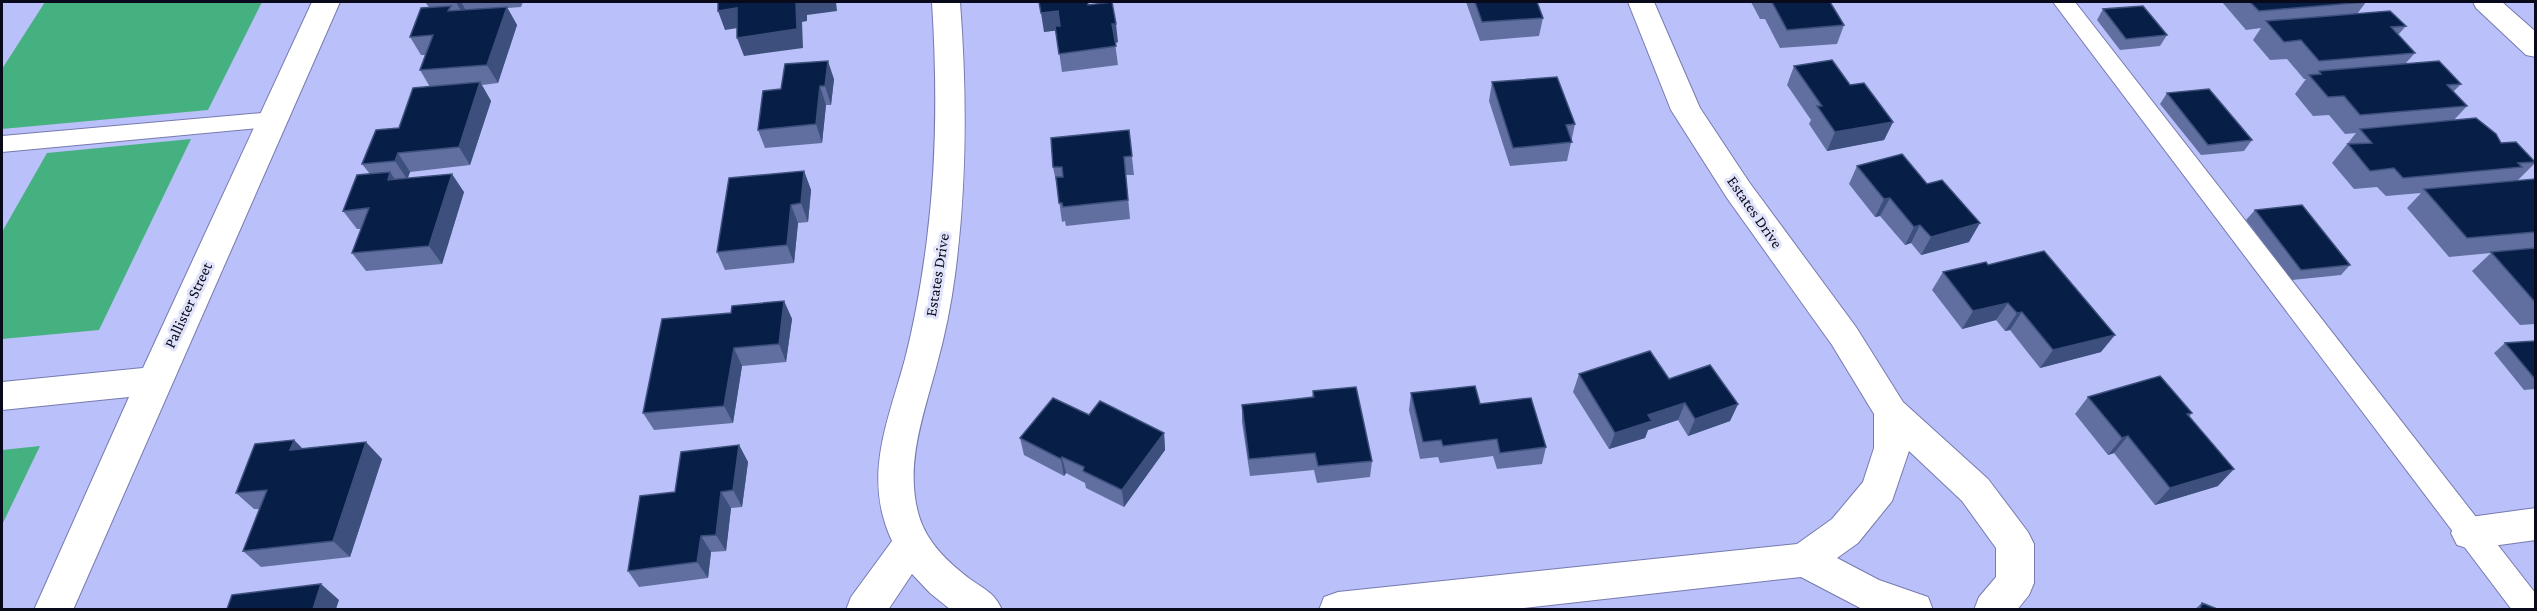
<svg xmlns="http://www.w3.org/2000/svg" width="2537" height="611" font-family="'Crimson Pro',serif">
<rect width="100%" height="100%" fill="#bac0f9"/>
<path fill="#46b180" d="M45 2H262L208 110 2 129V69Z
M191 139 99 330 2 339V232L47 153Z
M40 446 2 525V450Z"/>
<g fill="none" stroke-linecap="round" stroke-linejoin="round">
<g stroke="#767aaf" stroke-width="2">
<path id="lane" d="M2053 2H2075L2536 594V610H2512Z
M273 112 281 114 284 120 281 126 2 152V136Z"/>
</g>
<g stroke="#767aaf" stroke-width="2">
<path id="street" d="M312 2H340L73 610H34L129 397 2 410V382L143 368Z
M932 2H960C967 93 967 184 955 275 951 305 945 335 937 364 924 414 904 465 919 516 927 543 949 563 970 579 984 589 995 593 1002 610H951L930 593 912 574 888 610H846L851 597 892 541C862 477 888 422 905 359 915 320 922 279 927 239 937 160 937 81 932 2Z
M1628 2H1654L1700 108 1749 182 1856 327 1903 402 1988 479 2028 532 2034 544V583L2029 595 2017 610H1974L1979 597 1996 577V548L1962 501 1909 451 1892 501 1858 543 1837 558 1879 580 1928 597 1933 610H1864L1801 577 1506 610H1319L1324 597 1338 592 1797 544 1832 519 1863 482 1874 448V414L1832 345 1727 198 1671 110Z
M2473 2H2502L2536 32V57L2526 55 2476 8Z
M2536 508V540L2470 549 2457 545 2451 533 2457 521 2470 517Z"/>
</g>
<use href="#lane" fill="#fff" fill-rule="evenodd"/>
<use href="#street" fill="#fff" fill-rule="evenodd"/>
</g>
<path fill="#606fa0" d="M425 2H523L521 7 507 8 517 25 498 83 482 85 491 101 470 165 410 172 408 178 464 192 442 264 366 271 352 253 361 229H357L343 211 370 174 362 164 399 128 430 87 420 70 425 55H421L410 37 429 7Z
M1466 2H1537L1543 18 1539 36 1480 41Z
M1751 2H1830L1844 25 1837 44 1780 48 1765 19H1760Z
M2222 2H2366L2357 14 2406 26 2398 35 2415 53 2405 64 2461 84 2453 92 2467 106 2454 120 2501 143 2535 163 2517 181 2507 182 2535 180V324L2520 325 2472 271 2491 253 2449 257 2407 208 2421 193 2386 196 2377 187 2354 189 2332 163 2356 133 2345 134 2329 115 2313 116 2295 94 2306 79H2304L2287 59 2270 60 2253 40 2261 28 2246 30Z
M1088 5 1118 42 1115 43 1118 65 1062 72 1056 30 1044 32Z
M2103 9 2167 35 2160 46 2120 50 2097 20Z
M1794 66 1850 85 1893 122 1884 140 1827 151 1809 124 1811 120 1787 85Z
M834 79 831 105H826L822 143 765 148 758 130 781 89Z
M1492 82 1575 124 1567 161 1510 166 1489 101Z
M2167 93 2252 140 2244 151 2201 155 2160 104Z
M1129 130 1134 175H1126L1130 219 1066 226 1065 221 1062 222 1057 186 1053 167Z
M1857 166 1969 242 1921 255 1911 243 1905 245 1880 216 1875 217 1849 184Z
M804 171 811 190 808 222 798 223 794 263 725 270 717 252Z
M2255 210 2350 265 2341 275 2292 280 2246 220Z
M1988 265 2101 352 2040 368 2010 330 2005 331 1996 320 1962 329 1932 290 1943 272Z
M784 301 792 319 786 362 742 366 733 423 654 430 643 413 731 313Z
M2535 341V389L2524 390 2494 353 2505 343Z
M1579 374 1669 379 1738 404 1730 421 1688 436 1678 420 1648 430 1645 438 1609 449 1573 392Z
M1313 391 1372 461 1370 477 1317 483 1314 470 1250 476 1242 422V405L1312 398Z
M1411 393 1480 404 1546 447 1542 464 1497 469 1493 456 1440 463 1438 457 1420 459 1409 410Z
M2088 397 2192 413 2189 417 2218 486 2155 505 2114 453 2108 455 2075 414Z
M1089 415 1164 433 1165 450 1124 507 1086 488 1085 483 1066 473 1064 476 1024 455 1020 438Z
M294 440 302 449 382 459 350 557 261 567 243 551 259 509H254L236 493Z
M739 445 748 462 742 507 731 508 726 551 711 552 708 578 639 587 628 571 675 492Z
M2202 603 2217 609H2195Z"/>
<path fill="#3d4f7c" d="M456 2H461L467 12 465 18Z
M801 2H836L837 11 807 15V21L802 22 803 48 744 56 737 38 796 3Z
M507 7 517 25 498 83 487 65Z
M737 8 744 27 725 30 718 11Z
M1058 11 1061 30 1044 32 1041 13Z
M1112 24H1116L1118 42 1114 43Z
M828 61 834 79 831 105 825 86Z
M480 82 491 101 470 165 459 147Z
M820 86 826 105 822 143 816 124Z
M1893 122 1884 140 1827 151 1835 132Z
M398 153 410 172 407 179 395 161Z
M804 171 811 190 808 222 801 203Z
M390 172 403 191 388 180Z
M452 174 464 192 442 264 429 246Z
M1890 198 1880 216 1875 217 1884 199Z
M791 205 798 223 794 263 787 245Z
M1980 223 1969 242 1921 255 1931 237Z
M1920 225 1911 243 1905 245 1914 227Z
M784 301 792 319 786 362 779 344Z
M2008 303 1996 320 1962 329 1973 311Z
M2022 312 2010 330 2005 331 2017 313Z
M2115 335 2101 352 2040 368 2053 350Z
M734 348 742 366 733 423 724 406Z
M1685 403 1678 420 1648 430 1645 438 1609 449 1615 433 1648 415Z
M1738 404 1730 421 1688 436 1695 419Z
M1164 433 1165 450 1124 507 1122 490Z
M2128 436 2114 453 2108 455 2122 438Z
M294 440 311 457 290 450Z
M366 442 382 459 350 557 333 541Z
M739 445 748 462 742 507 733 490Z
M1062 457 1066 473 1064 476 1061 459Z
M2234 469 2218 486 2155 505 2170 488Z
M721 492 731 508 726 551 716 535Z
M701 536 711 552 708 578 697 562Z
M321 584 339 600 336 609H313Z"/>
<path fill="#071e46" stroke="#3d4f7c" stroke-width="1.5" d="M718 2H801V3H796L797 29 737 38V8L718 11Z
M1039 2H1088V5L1112 2 1116 24H1112L1116 46 1059 54 1055 26H1060L1058 11 1041 13Z
M1475 2H1537L1543 18 1482 22Z
M1772 2H1830L1844 25 1787 30Z
M2250 2H2366L2259 11Z
M451 6 448 11 507 7 487 65 420 70 433 35 410 37 421 8Z
M2143 6 2167 35 2126 39 2103 9Z
M2390 11 2406 26 2391 27 2415 53 2319 61 2301 40 2284 42 2266 21Z
M1832 60 1850 85 1864 83 1893 122 1835 132 1817 106H1822L1794 66Z
M828 61 825 86H820L816 124 758 130 763 91 781 89 785 64Z
M2439 61 2461 84 2447 85 2467 106 2360 115 2344 96 2328 97 2309 75 2321 74 2319 71Z
M1557 77 1575 124 1566 125 1572 142 1513 148 1492 82Z
M480 82 459 147 398 153 395 161 362 164 376 130 399 128 413 88Z
M2209 89 2252 140 2208 145 2167 93Z
M2476 118 2496 134 2501 143 2516 142 2535 162 2518 163 2522 167 2403 178 2394 168 2370 171 2348 144 2372 143 2360 129Z
M1129 130 1132 156 1124 157 1128 200 1063 207 1062 203H1059L1056 177H1063L1062 167H1053L1051 138Z
M1902 154 1927 184 1942 180 1980 223 1931 237 1920 225 1914 227 1890 198 1884 199 1857 166Z
M804 171 801 203 791 205 787 245 717 252 729 178Z
M390 172 388 180 452 174 429 246 352 253 369 208 343 211 357 175Z
M2535 179V232L2467 238 2424 189Z
M2302 205 2350 265 2301 270 2255 210Z
M2535 248V302L2491 252Z
M2044 251 2115 335 2053 350 2022 312 2017 313 2008 303 1973 311 1943 272 1986 262 1988 265Z
M784 301 779 344 734 348 724 406 643 413 662 319 731 313 732 306Z
M2535 341V379L2505 343Z
M1650 351 1669 379 1710 365 1738 404 1695 419 1685 403 1648 415 1652 421 1615 433 1579 374Z
M2160 376 2192 413 2187 414 2234 469 2170 488 2128 436 2122 438 2088 397Z
M1475 386 1480 404 1531 398 1546 447 1500 453 1497 439 1443 446 1441 440 1423 442 1411 393Z
M1356 387 1372 461 1318 466 1315 453 1249 459 1242 405 1314 397 1313 391Z
M1053 398 1089 415 1100 401 1164 433 1122 490 1083 471 1084 467 1062 457 1061 459 1020 438Z
M294 440 290 450 366 442 333 541 243 551 267 490 236 493 255 444Z
M739 445 733 490 721 492 716 535 701 536 697 562 628 571 640 496 675 492 681 452Z
M321 584 313 609H227L232 595Z
M2202 603 2217 609H2200Z"/>
<g text-anchor="middle" dominant-baseline="central" stroke-width="6" stroke-linejoin="round" paint-order="stroke">
<g font-size="16" fill="#09091c" stroke="#e1e3fb">
<text transform="translate(1755 212) rotate(55)">Estates Drive</text>
<text transform="translate(937 275) rotate(-81)">Estates Drive</text>
<text transform="translate(188 305) rotate(-65)">Pallister Street</text>
</g>
</g>
<rect width="2537" height="611" fill="none" stroke="#09091c" stroke-width="6"/>
</svg>
